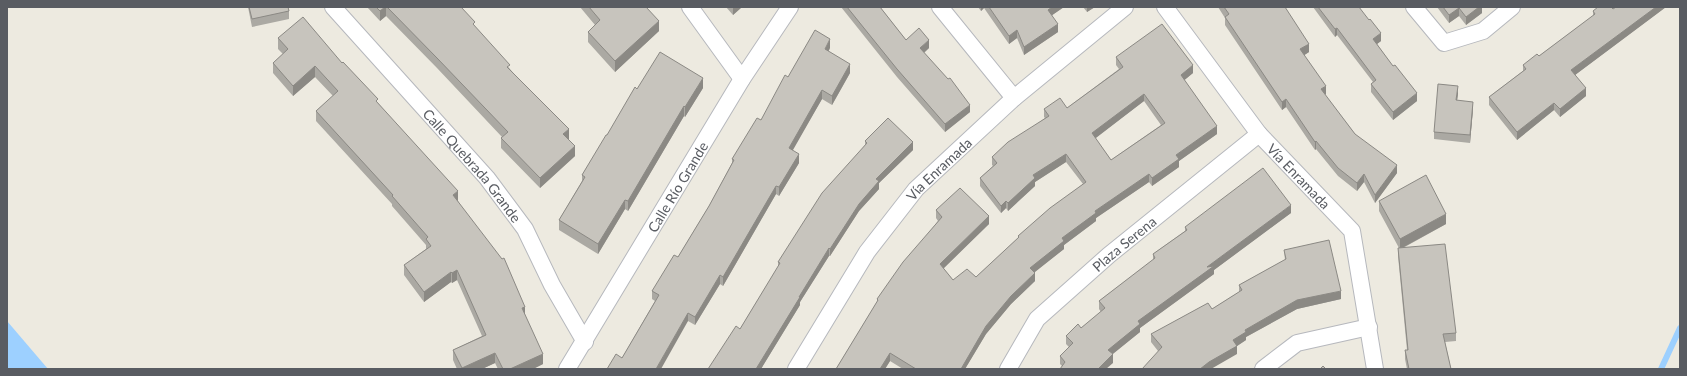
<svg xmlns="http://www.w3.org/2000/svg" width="1687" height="376" font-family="Lato,sans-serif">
<rect width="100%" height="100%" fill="#edeae0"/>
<path fill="#9dd0ff" d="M7 321 48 369H7Z"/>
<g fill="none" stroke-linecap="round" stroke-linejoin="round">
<path stroke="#9dd0ff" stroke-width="6" d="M1661 369 1680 328"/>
<g stroke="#b6b8bd" stroke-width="18">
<g id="street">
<path id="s1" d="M333 7 487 178 525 229 552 285 585 342"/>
<path d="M690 7 742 79"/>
<path d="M940 7 1014 98"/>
<path id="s2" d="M1165 7 1259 134 1352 231 1375 369"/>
<path d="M1414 7 1444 43 1483 31 1512 7"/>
<path id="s3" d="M567 369 742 79 790 7"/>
<path id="s4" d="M796 369 867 252 916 189 1014 98 1125 7"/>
<path id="s5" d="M1008 369 1037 319 1109 255 1259 134"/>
<path d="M1263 369 1297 343 1369 327"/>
</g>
</g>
<use href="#street" stroke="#fff" stroke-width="16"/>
</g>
<path fill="#aba9a3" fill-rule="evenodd" d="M248 7H288L289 11V19L252 27Z
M367 7H461L475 27 510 69 569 139H568L575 156 540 188 501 148V138L502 137 437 68 386 16 380 21Z
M580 7H646L659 31 615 72 588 42V32L595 25Z
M726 7H742L733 15Z
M841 7H880L906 40 929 48 924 53 970 112 945 132 897 77Z
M978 7H1064L1052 15 1058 32 1024 55 1017 38 1009 44 984 8 981 11Z
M1083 7H1095L1087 12Z
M1218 7H1285L1309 52 1304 55 1326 94 1325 95 1355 134 1397 173 1375 203 1364 182 1357 191 1338 176 1316 149 1315 150 1286 107 1282 110 1225 25V18Z
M1313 7H1359L1381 41 1377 44 1417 101 1393 120 1371 92V84L1373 82 1337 35 1335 37Z
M1437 7H1482V13L1466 25 1459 16 1449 23Z
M1616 7H1666L1575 75 1586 96 1560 117 1554 110 1517 140 1489 105V97L1523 71V65L1539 56 1593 16V11L1613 9Z
M278 38 378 103 458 201 525 316 543 364 533 369H498L495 363 482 369H457L453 360V350L482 336 457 280 452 283 451 282 424 302 404 275V265L426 249V245L392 206V204L316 121V111L333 96 315 77 293 96 273 73V63L283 54 278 49Z
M830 48 828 52 850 73 832 105 822 99 792 150 799 163 779 196 776 194 723 286 720 284 695 325 688 321 622 358 655 301 652 299V291L678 257 709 206 732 163V159L761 120 788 77Z
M1116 57 1193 73 1184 80 1217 134 1179 161V167L1152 186 1149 182 1096 218V221L1064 245V249L1034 272 1035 281 1011 304 986 334 965 369H903L890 361 885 369H836L877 302V299L938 221 936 218V210L989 224 943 268 953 280 976 277 1018 238V236L1083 184 1066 162 1035 182V186L1008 211 1006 208 1001 213 980 186V178L993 166 992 165V157L1045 118 1044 117V109L1067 108 1119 69 1116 65ZM1144 101 1161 125 1111 160 1095 138Z
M703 88 685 117 684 116 628 211 625 209 598 254 559 230V220L582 181V175L607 135 637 89Z
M1458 94 1457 100 1473 109 1470 143 1434 139V132Z
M865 141 913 150 879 183V189L859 211 830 256H829L800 302V305L761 369H708L740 329 778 267V262L865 145Z
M1379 201 1446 224 1403 248 1456 333V341L1445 342 1451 369H1407L1405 359V350H1407L1398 256V248H1399L1379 211Z
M1291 213 1214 270V274L1140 328V332L1112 354 1113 363 1062 366 1060 364V356L1069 347 1066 344V336L1081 328 1101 312 1099 309V301L1153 260V254L1185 231V227Z
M1284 250 1341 299 1297 309 1246 337V340L1237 346V354L1158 351 1151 342V334L1212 309 1239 292V285L1285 260Z"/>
<path fill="#8b8984" d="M385 7H386V16L380 21V11Z
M733 7H742L733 15Z
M981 7H984V8L981 11Z
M1052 7H1064L1048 18V10Z
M1087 7H1095L1087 12Z
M1479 7H1482V13L1466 25V17Z
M1656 7H1666L1571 78V70Z
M1459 8V16L1449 23V15Z
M659 21V31L615 72V61Z
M1058 24V32L1024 55V47Z
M1337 28V35L1335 37V29Z
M1017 30V38L1009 44V36Z
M1381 33V41L1373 47V39Z
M830 39V48L825 58V49Z
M929 40V48L920 56V48Z
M1309 44V52L1300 58V49Z
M850 64V73L832 105V96Z
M1193 65V73L1181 83V75Z
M315 66V77L293 96V86Z
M703 78V88L685 117V107Z
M1326 86V94L1321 97V89Z
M1458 86V94L1456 108V100Z
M1586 88V96L1560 117V109Z
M822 90V99L789 157V148Z
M1417 93V101L1393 120V112Z
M1144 94V101L1092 141V133Z
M1286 99V107L1282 110V102Z
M1473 102V109L1470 143V135Z
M1554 103V110L1517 140V132Z
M970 105V112L945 132V124Z
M684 106V116L628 211V201Z
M1217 126V134L1179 161V167L1152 186V178L1176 155Z
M569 129V139L563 144V134Z
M1316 141V149L1315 150V142Z
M913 142V150L879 183V189L859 211 830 256V249L859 204 876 179Z
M575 146V156L540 188V178Z
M799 154V163L779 196V187Z
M1066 154V162L1035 182V186L1008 211V203L1033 175Z
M1397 165V173L1375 203V195Z
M1149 174V182L1096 218V221L1064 245V249L1030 276V268L1062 238 1095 211Z
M1364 174V182L1357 191V183Z
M776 186V194L723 286V277Z
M458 191V201L453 205V195Z
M625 200V209L598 254V244Z
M1006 201V208L1001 213V206Z
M1291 205V213L1214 270V274L1140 328V332L1108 358V350L1138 321 1207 267Z
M1446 214V224L1400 249V239Z
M989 216V224L940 272V264Z
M829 248V256L800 302V305L761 369H756L799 297Z
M457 270V280L452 283V273Z
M451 272V282L424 302V292Z
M1035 273V281L1011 304 986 334 965 369H961L986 326 1011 296Z
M720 275V284L695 325V317Z
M1341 291V299L1297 309 1246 337V340L1237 346V354L1211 369H1200L1245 330 1297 300Z
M525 307V317L522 308Z
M688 313V321L661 369H656Z
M495 353V363L482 369H462V368Z
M890 353V361L885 369H880Z
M543 354V364L533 369H510Z
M1113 354V363L1106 369H1098Z"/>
<path fill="#c7c4bd" stroke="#8b8984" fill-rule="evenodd" d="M249 7H288L289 11 252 19Z
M376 7H385L380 11Z
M387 7H461L475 22 473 24 510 65 507 67 569 129 563 134 575 146 540 178 501 138 508 132 437 58Z
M589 7H646L659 21 615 61 588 32 600 20Z
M847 7H880L906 40 919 28 929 40 920 48 948 79 950 78 970 105 945 124 897 69Z
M989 7H1052L1048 10 1058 24 1024 47 1017 30 1009 36Z
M1224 7H1285L1309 44 1300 49 1326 86 1321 89 1355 134 1397 165 1375 195 1364 174 1357 183 1338 168 1316 141 1315 142 1286 99 1282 102 1225 17 1229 14Z
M1318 7H1359L1369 20 1370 19 1381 33 1373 39 1393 66 1395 65 1417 93 1393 112 1371 84 1376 80 1337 28 1335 29Z
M1443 7H1479L1466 17 1459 8 1449 15Z
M1598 7H1611L1613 9 1616 7H1656L1571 70 1586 88 1560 109 1554 103 1517 132 1489 97 1526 69 1523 65 1537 54 1539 56 1595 14 1593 11Z
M303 17 342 63 343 62 378 99 376 101 458 191 453 195 502 259 504 258 525 307 522 308 543 354 510 369H503L495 353 462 368 453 350 486 335 457 270 452 273 451 272 424 292 404 265 431 246 426 239 428 237 392 196 393 195 316 111 338 91 315 66 293 86 273 63 288 49 278 38Z
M1162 24 1193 65 1181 75 1217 126 1176 155 1179 159 1152 178 1149 174 1095 211 1096 213 1062 238 1064 241 1030 268 1035 273 1011 296 986 326 961 369H916L890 353 880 369H836L878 300 877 299 903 262 942 217 936 210 960 188 989 216 940 264 953 280 967 269 976 277 1019 237 1018 236 1050 208 1086 182 1066 154 1033 175 1035 178 1008 203 1006 201 1001 206 980 178 997 163 992 157 1008 142 1049 116 1044 109 1060 98 1067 108 1123 67 1116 57ZM1144 94 1165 123 1111 160 1092 133Z
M815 30 830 39 825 49 850 64 832 96 822 90 789 148 799 154 779 187 776 186 723 277 720 275 695 317 688 313 656 369H607L616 354 622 358 659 295 652 291 674 255 678 257 709 206 734 160 732 159 757 118 761 120 785 75 788 77Z
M660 52 703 78 685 107 684 106 628 201 625 200 598 244 559 220 585 177 582 175 606 135H607L635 87 637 89Z
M1438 84 1458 86 1456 100 1473 102 1470 135 1434 132Z
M888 118 913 142 876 179 879 181 859 204 830 249 829 248 799 297H800L756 369H708L736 326 740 329 780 263 778 262 822 193 867 143 865 141Z
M1263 168 1291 205 1207 267 1214 266 1138 321 1140 324 1108 350 1113 354 1098 369H1060L1065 362 1060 356 1073 343 1066 336 1078 324 1081 328 1105 308 1099 301 1155 258 1153 254 1187 230 1185 227Z
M1426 175 1446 214 1400 239 1379 201Z
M1329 240 1341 291 1297 300 1245 330 1246 332 1233 340 1237 346 1209 362 1200 369H1142L1162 347 1151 334 1208 303 1212 309 1242 290 1239 285 1286 259 1284 250Z
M1445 244 1456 333 1443 334 1451 369H1409L1405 350H1408L1398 248Z
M1323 366 1326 369H1320Z"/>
<g text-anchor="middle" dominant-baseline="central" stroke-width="4" stroke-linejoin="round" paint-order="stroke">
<g font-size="14" fill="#595c62" stroke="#fff">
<text stroke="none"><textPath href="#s1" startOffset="211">Calle Quebrada Grande</textPath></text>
<text stroke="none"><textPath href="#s4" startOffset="247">Vía Enramada</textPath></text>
<text stroke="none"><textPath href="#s2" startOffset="216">Vía Enramada</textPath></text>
<text stroke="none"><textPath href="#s3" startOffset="213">Calle Río Grande</textPath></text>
<text stroke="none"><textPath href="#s5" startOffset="173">Plaza Serena</textPath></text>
</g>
</g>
<rect width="1687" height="376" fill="none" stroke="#595c62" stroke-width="16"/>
</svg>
